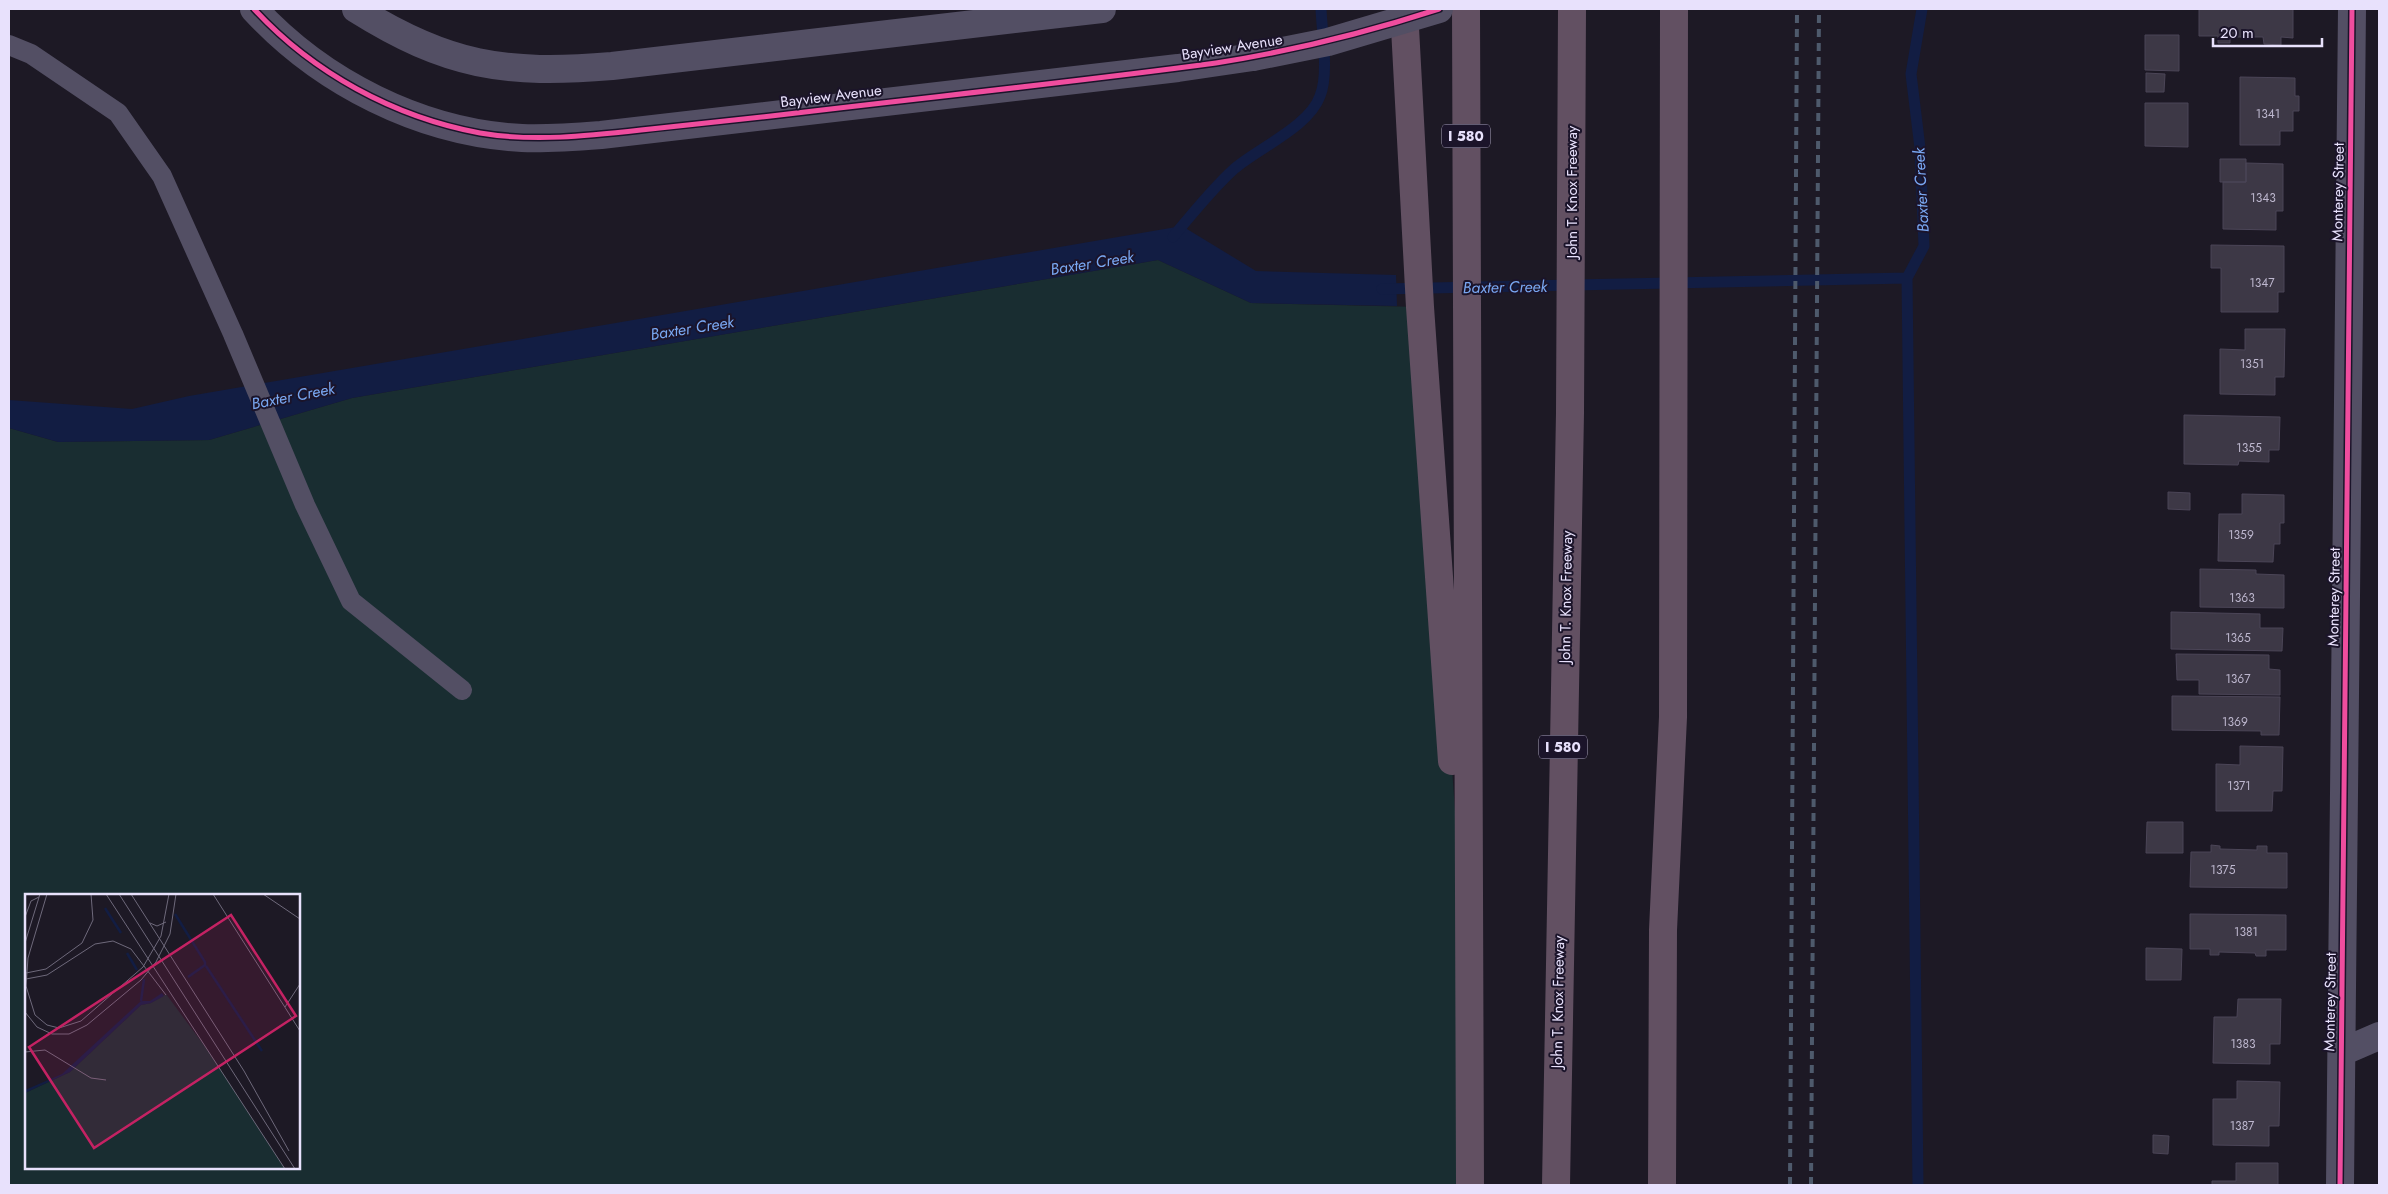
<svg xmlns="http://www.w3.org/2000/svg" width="2388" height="1194" font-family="Jost,sans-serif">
<rect width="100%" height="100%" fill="#1d1925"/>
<path fill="#192d31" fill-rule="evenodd" d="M1158 260 1251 303 1420 307 1469 1013 1470 1185H9V428L58 442 209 440 352 398ZM26 895H299V1168H26Z"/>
<path fill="#121d43" d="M1182 226 1256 271 1396 275 1397 306 1251 303 1158 260 352 398 209 440 58 442 9 428V400L132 409 189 396Z"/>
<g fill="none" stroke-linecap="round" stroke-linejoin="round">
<path stroke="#121d43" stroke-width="11" d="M1173 237C1192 214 1212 189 1234 169 1258 148 1309 127 1320 96 1329 74 1322 33 1321 9
M1907 278 1918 1185
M1382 289 1907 278 1924 246 1920 148 1911 74 1922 9"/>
</g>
<path fill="#3d3846" stroke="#4b4557" d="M2199 9H2293V38L2281 37V45L2264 44 2263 37H2230V43H2218V36H2199Z
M2145 35H2179V71L2145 70Z
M2146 73 2165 74 2164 92H2146Z
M2240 77 2295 78V96H2299V111H2293V131H2280V145H2240Z
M2145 103H2188V147L2145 146Z
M2220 159H2246V182H2220Z
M2246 163 2283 164V211H2276V230L2223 229V182H2246Z
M2211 245 2284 246V292H2278V312H2221V268H2211Z
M2245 329H2285L2284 377H2275V395L2220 394V349L2245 350Z
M2184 415 2280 417 2279 450H2269V462L2239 461 2238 465 2184 464Z
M2168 492 2190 493V510L2168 509Z
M2242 494 2284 495V523H2280V544H2274L2273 562 2218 561 2219 514H2242Z
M2200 569 2256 570V574L2284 575V608L2200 607Z
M2171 612 2260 614V628H2283L2282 651 2171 649Z
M2176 654 2269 655V669L2280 670V695L2199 694V680H2177Z
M2172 696 2280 697 2279 735H2261V731L2172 730Z
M2240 746 2283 747 2282 791H2273L2272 811H2216V764L2240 765Z
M2147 822H2183V853H2146Z
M2211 845 2220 846V849L2257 850V846H2267V853H2287V888L2190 887 2191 852H2211Z
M2190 914 2286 915V950H2266V956H2256L2255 953 2219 952V955H2210V949H2190Z
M2146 948 2182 949 2181 980H2146Z
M2238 999H2281L2280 1044H2270V1064L2213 1063 2214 1017H2237Z
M2237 1081 2280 1082 2279 1126H2269V1146L2213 1145V1099H2237Z
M2153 1135 2169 1136 2168 1154 2153 1153Z
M2236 1163H2278V1185H2212V1181H2236Z"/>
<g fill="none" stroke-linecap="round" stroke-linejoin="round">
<path stroke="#534f64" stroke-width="20" d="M9 45 31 54 118 113 162 176 233 334 305 505 351 601 462 690"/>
<path stroke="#534f64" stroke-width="28" d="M2342 1052 2379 1036
M2340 1185 2352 9"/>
<path stroke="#534f64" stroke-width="28" d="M254 9C321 82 421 133 522 138 548 139 575 137 601 135L1178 68 1253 57
M356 9C447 66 505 75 612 66L1102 9"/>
<path stroke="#625062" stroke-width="28" d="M1404 9 1420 307 1452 761
M1466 9 1470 1185
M1556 1185 1570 413 1572 9
M1662 1185 1663 930 1673 717 1674 9"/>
<path stroke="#4e5a6c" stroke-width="4" stroke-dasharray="8 6" stroke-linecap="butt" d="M1790 1185 1797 9
M1811 1185 1819 9"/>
<path stroke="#534f64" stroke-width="28" d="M1253 57 1328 42 1439 9"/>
<g stroke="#1b142a" stroke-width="8">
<path id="cycleway" d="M254 9C313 73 394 117 480 133 533 142 587 136 641 130 684 125 727 121 771 116 919 98 1068 83 1216 63 1293 51 1365 33 1439 9
M2340 1185 2352 9"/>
</g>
<use href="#cycleway" stroke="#ef4d9e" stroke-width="5"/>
</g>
<g text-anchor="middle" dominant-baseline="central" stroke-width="4" stroke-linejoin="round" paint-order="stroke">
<g font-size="12" fill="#bdb7ce">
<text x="2268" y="114">1341</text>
<text x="2263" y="198">1343</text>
<text x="2262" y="283">1347</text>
<text x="2252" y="364">1351</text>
<text x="2249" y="448">1355</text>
<text x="2241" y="535">1359</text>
<text x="2242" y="598">1363</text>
<text x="2238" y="638">1365</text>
<text x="2238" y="679">1367</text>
<text x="2235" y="722">1369</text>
<text x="2239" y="786">1371</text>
<text x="2223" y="870">1375</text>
<text x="2246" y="932">1381</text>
<text x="2243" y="1044">1383</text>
<text x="2242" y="1126">1387</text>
</g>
<g fill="#1b142a" stroke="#aaa4bd" stroke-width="1">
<rect x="1442" y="124.5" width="48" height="23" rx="4"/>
<rect x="1539" y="735.5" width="48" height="23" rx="4"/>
</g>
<g font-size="14" font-weight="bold" fill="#e8e1fc">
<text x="1466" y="136">I 580</text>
<text x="1563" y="747">I 580</text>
</g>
<g font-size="15" fill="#e8e1fc" stroke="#1b142a">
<text transform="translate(1232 47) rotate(-9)">Bayview Avenue</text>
<text transform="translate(831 96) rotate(-7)">Bayview Avenue</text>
<text transform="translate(1572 192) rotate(-90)">John T. Knox Freeway</text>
<text transform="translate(2338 192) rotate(-89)">Monterey Street</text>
<text transform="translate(1566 597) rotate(-89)">John T. Knox Freeway</text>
<text transform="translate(2334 597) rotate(-89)">Monterey Street</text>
<text transform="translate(1558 1002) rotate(-89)">John T. Knox Freeway</text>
<text transform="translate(2330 1002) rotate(-89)">Monterey Street</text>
</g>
<g font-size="16" font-style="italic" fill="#79a7f1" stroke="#1b142a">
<text transform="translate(1921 190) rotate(-93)">Baxter Creek</text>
<text transform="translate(1092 263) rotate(-9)">Baxter Creek</text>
<text transform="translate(1505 287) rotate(-1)">Baxter Creek</text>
<text transform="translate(692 328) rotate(-9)">Baxter Creek</text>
<text transform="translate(293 396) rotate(-11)">Baxter Creek</text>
</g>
</g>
<g transform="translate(25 894)">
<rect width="275" height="275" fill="#1d1925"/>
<path d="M141 100 184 158 260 275H0V199L45 178 116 111 126 109Z" fill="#192d31"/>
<path d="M137 99 139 102 126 109 116 111 45 178 0 199V196L37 180 116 107H125Z" fill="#121d43"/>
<path fill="none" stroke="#121d43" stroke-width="2.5" d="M80 14 96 39M150 20 180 68V71L163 83M102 59 112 76M181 72 237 157M116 107 119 85"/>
<path fill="none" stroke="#6e697b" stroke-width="1" d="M22 0 3 64 1 92 10 121 22 131 34 134 56 127 118 73 136 42 144 0M81 0 260 275M94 0 270 275M106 0 219 177 264 257M188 0 275 137M238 0 275 25M0 23 6 7 14 3M125 29 132 32 141 28M0 49 15 0M1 79 21 75 57 49 68 26 66 0M1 85 22 81 70 50 88 47 106 55 141 101M260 113 275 90M0 118 12 133 27 140H44L62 131 116 86 131 68 145 40 151 0M0 158 20 156 66 184 81 186"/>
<path fill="#c42263" fill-opacity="0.15" stroke="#c42263" stroke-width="2.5" d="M206 21 271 122 69 254 4 153Z"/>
<rect width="275" height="275" fill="none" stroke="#e8e1fc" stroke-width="2.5"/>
</g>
<rect width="2388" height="1194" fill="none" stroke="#e8e1fc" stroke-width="20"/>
<path d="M2213 38v8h109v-8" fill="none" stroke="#e8e1fc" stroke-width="2.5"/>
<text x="2220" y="38" font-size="15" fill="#e8e1fc" stroke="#1b142a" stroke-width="4" paint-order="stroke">20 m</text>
</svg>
